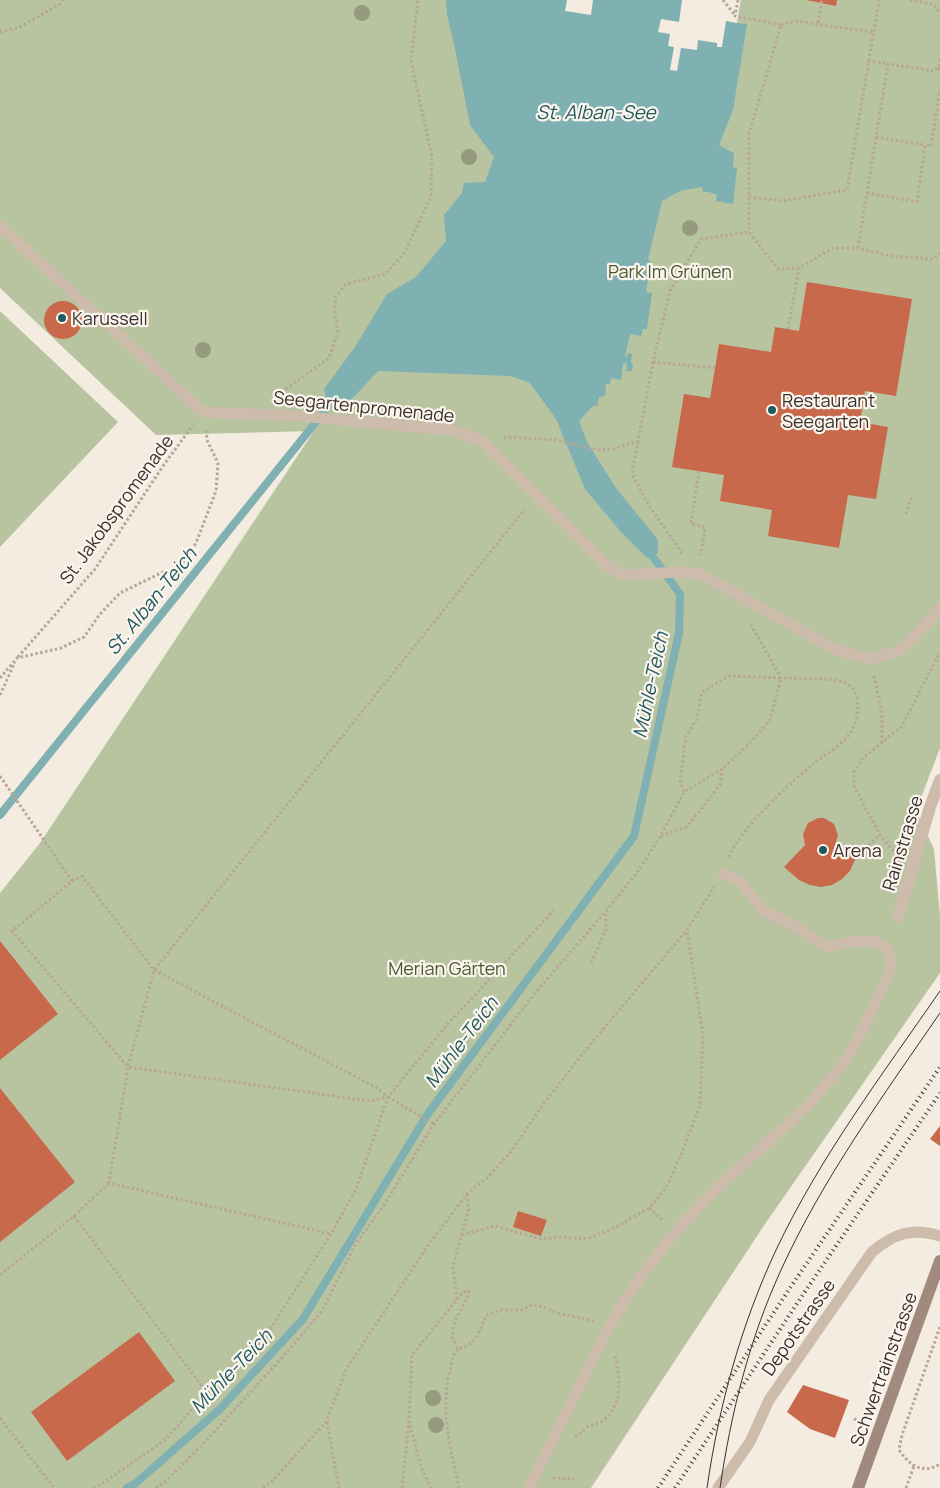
<svg xmlns="http://www.w3.org/2000/svg" width="940" height="1488" font-family="Manrope,sans-serif">
<rect width="100%" height="100%" fill="#f4ebe1"/>
<path fill="#b8c4a0" d="M0 0H940V748L916 811 934 849 940 916V973L765 1224 591 1488H0V893L40 843 314 431 156 435 0 288Z
M0 311 118 422 0 547Z"/>
<path fill="#7fb0b2" d="M446 0H741L737 23 747 24 733 110 719 145 734 153 733 167 737 168 733 204 716 201 717 195 709 192H703L702 187 680 191 662 201 648 260 651 261 646 292 652 293 647 329H643L641 336 630 334 625 357 626 358 628 353 632 354 631 362 633 364 632 371H626L627 363 623 364 621 380 611 378 610 384H606L605 396 599 397 597 406H593L579 421 587 442 616 488 658 540V553L647 558 621 532 585 489 556 419 530 383 511 376 378 371 349 402 328 407 324 389 355 347 387 294 416 277 446 241 444 215 462 193 464 183 485 182 494 157 470 125 454 44 447 15Z"/>
<path fill="#f4ebe1" d="M567 0H593L591 15 565 11Z
M682 0H741L737 23 726 21 722 47H717V43L698 40 697 50 681 48 677 71 670 70 674 47 668 46 670 34 658 32 661 19 679 22Z"/>
<g fill="none" stroke-linecap="round" stroke-linejoin="round">
<path stroke="#7fb0b2" stroke-width="8" d="M0 815 328 407
M127 1488 136 1483 219 1410 303 1319 427 1115 634 836 679 633 680 594 653 557"/>
</g>
<path fill="#c8694b" d="M806 0H837L836 6Z
M807 282 912 299 896 396 865 391 860 422 888 427 876 499 848 495 839 548 768 536 772 510 720 501 724 475 672 467 684 394 710 398 719 344 771 352 775 327 799 331Z
M44 320a19 19 0 1 1 38 0a19 19 0 1 1-38 0Z
M818 818H824L834 824 838 835 835 846 857 855 850 871 842 879 832 885 821 887 810 885 799 880 784 867 805 845 803 834 808 823Z
M0 941 58 1014 0 1060Z
M0 1088 75 1182 0 1242Z
M940 1126V1146L930 1139Z
M518 1211 547 1220 541 1236 513 1227Z
M139 1332 175 1381 67 1461 31 1412Z
M803 1385 849 1400 835 1438 810 1429 787 1412Z"/>
<g fill="none" stroke-linecap="round" stroke-linejoin="round">
<path stroke="#b9a596" stroke-width="3" stroke-dasharray="2.5 2.5" stroke-linecap="butt" d="M723 0 735 15
M738 0 735 16 781 25 749 134V232
M910 0 933 4 940 14
M818 23 822 0
M781 25 795 21 872 32
M0 32 20 27 60 4 63 0
M868 61 888 64
M939 67 940 58
M876 137 925 145
M867 193 917 202 925 145 931 146 940 90
M749 197 782 201 847 190 879 0
M858 248 888 64 934 71 938 67 940 70
M788 329 799 268
M653 362 715 368
M281 398 286 389 329 358 338 332 334 308 336 297 346 284 385 274 403 255 431 197 432 156 411 62 418 0
M504 438 513 437 556 440 598 450 613 449 638 441 653 362 670 291 701 239 749 232 778 269 799 268 833 248H858L890 256 933 259 940 253
M638 441 632 474 648 504 683 555
M699 471 691 524 705 527 701 555
M906 514 912 496
M18 657 95 569 163 466 193 425
M874 676 882 714V744
M0 678 17 658 61 648 84 637 100 614 120 593 163 572 180 567 196 543 216 491 218 463 207 440 206 430
M0 695 15 662
M0 776 72 881 12 931 128 1067 109 1183 331 1234
M661 836 686 827 701 810 720 785 722 769
M857 855 880 835
M897 855 880 835 854 786V772L863 758 902 726 940 652
M729 857C739 830 791 782 813 764 826 754 846 743 853 728 860 715 861 691 846 683 833 677 796 679 781 678L750 623
M72 881 82 876 154 970 375 1087 388 1097 369 1101 128 1067 154 970 525 509
M591 963 606 930V912
M388 1097 434 1124
M649 1208 664 1221
M74 1216 207 1393
M462 1235 495 1226 541 1239 562 1237 587 1239 618 1226 649 1208 666 1188 680 1157 700 1106 703 1035 687 930
M0 1275 74 1216 109 1183
M457 1299 453 1266 469 1209 467 1194
M940 1327 902 1435 899 1450C909 1465 923 1475 940 1464
M458 1349C453 1355 452 1362 450 1370 440 1413 450 1446 459 1488
M0 1418 54 1488
M854 1419 864 1422
M327 1422 339 1488
M410 1425 421 1467 431 1488
M575 1437C580 1435 583 1430 587 1427 592 1425 598 1424 602 1421 624 1405 620 1378 615 1355
M553 1478 574 1479
M93 1488 103 1483 165 1440 207 1393 264 1339 331 1234 356 1189 388 1097 445 1027 554 910
M156 1488 165 1482 204 1443 289 1350 322 1311 355 1245 382 1208 434 1124 536 992 606 911 636 874 660 837 684 792 722 769 749 744 770 720 781 678 729 676 702 692 697 719 686 736 680 782 684 792
M263 1488 273 1480 326 1422 347 1368 429 1244 467 1194 488 1177 511 1152 544 1103 593 1041 687 930 714 887
M402 1488 409 1422 412 1355 463 1292 469 1291 468 1296 455 1321 452 1337 458 1349C475 1345 481 1331 486 1315L501 1310H521L532 1305 544 1307 557 1313 594 1321
M906 1488 914 1466"/>
<path stroke="#cdbbac" stroke-width="11" d="M0 226 203 412 299 416 451 430 481 440 607 566 625 575 680 572 699 573 836 650 870 659 901 650 930 620 940 607
M529 1488C546 1453 564 1418 581 1383 599 1346 617 1309 642 1275 664 1245 689 1215 716 1189 758 1149 807 1113 842 1065 858 1042 869 1018 880 992 886 980 895 967 889 953 879 931 845 944 827 947L793 925 764 911 738 880 723 873
M718 1488 750 1442 769 1400 872 1252C893 1234 912 1227 940 1236"/>
<path stroke="#cdbbac" stroke-width="12" d="M898 917 930 807 940 780"/>
<path stroke="#a18a7d" stroke-width="12" d="M858 1488 940 1261"/>
<path stroke="#3b302b" stroke-width="1" d="M707 1488C719 1405 741 1325 776 1250 820 1157 882 1075 940 991
M720 1488C731 1413 749 1340 781 1270 823 1178 883 1096 940 1013"/>
<path stroke="#3b302b" stroke-width="4" stroke-dasharray="1 4" stroke-linecap="butt" d="M658 1488 792 1285 940 1067
M675 1488 802 1296 940 1093"/>
</g>
<g fill="#969b7f">
<circle cx="362" cy="13" r="8"/>
<circle cx="469" cy="157" r="8"/>
<circle cx="690" cy="228" r="8"/>
<circle cx="203" cy="350" r="8"/>
<circle cx="433" cy="1398" r="8"/>
<circle cx="436" cy="1425" r="8"/>
</g>
<g fill="#1f5a5e" stroke="#fbf5ee" stroke-width="2">
<circle cx="62" cy="318" r="5"/>
<circle cx="772" cy="410" r="5"/>
<circle cx="823" cy="850" r="5"/>
</g>
<g text-anchor="middle" dominant-baseline="central" stroke-width="4.5" stroke-linejoin="round" paint-order="stroke">
<g font-size="18" fill="#4a5a2e" stroke="#fbf5ee">
<text x="670" y="271">Park Im Grünen</text>
<text x="447" y="968">Merian Gärten</text>
</g>
<g font-size="18" fill="#3b302b" stroke="#fbf5ee" text-anchor="start">
<text x="72" y="318">Karussell</text>
<text x="782" y="400">Restaurant<tspan x="782" dy="21">Seegarten</tspan></text>
<text x="833" y="850">Arena</text>
</g>
<g font-size="18" fill="#3b302b" stroke="#fbf5ee">
<text transform="translate(364 406) rotate(6)">Seegartenpromenade</text>
<text transform="translate(116 509) rotate(-54)">St. Jakobspromenade</text>
<text transform="translate(902 843) rotate(-73)">Rainstrasse</text>
<text transform="translate(798 1327) rotate(-55)">Depotstrasse</text>
<text transform="translate(883 1369) rotate(-70)">Schwertrainstrasse</text>
</g>
<g font-size="19" font-style="italic" fill="#1f5a5e" stroke="#fbf5ee">
<text x="596" y="112">St. Alban-See</text>
<text transform="translate(151 601) rotate(-51)">St. Alban-Teich</text>
<text transform="translate(650 685) rotate(-78)">Mühle-Teich</text>
<text transform="translate(461 1042) rotate(-53)">Mühle-Teich</text>
<text transform="translate(231 1371) rotate(-46)">Mühle-Teich</text>
</g>
</g>
</svg>
